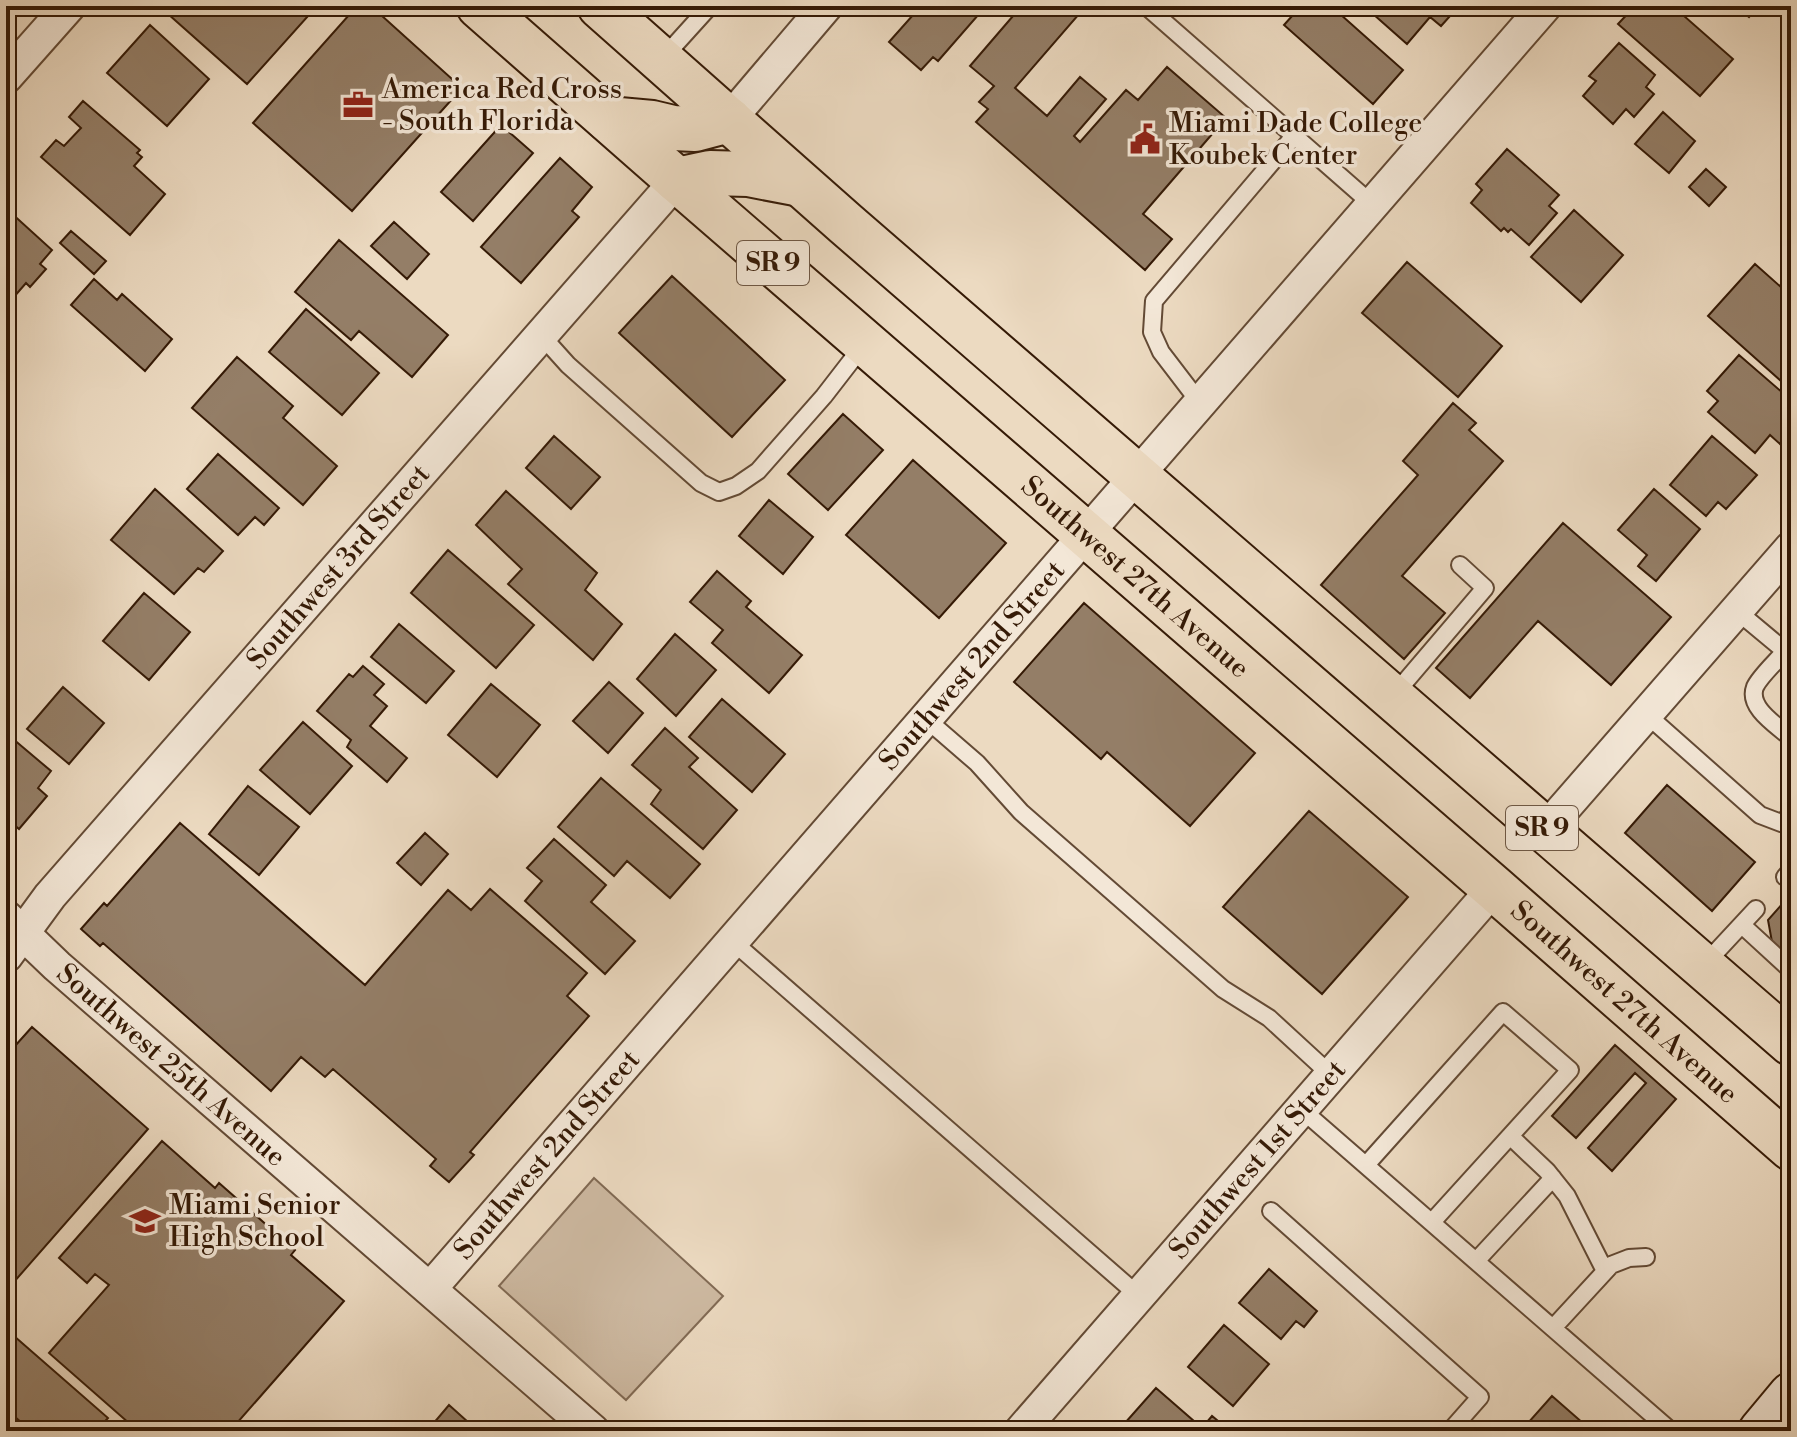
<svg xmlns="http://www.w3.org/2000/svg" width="1797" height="1437" font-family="'Libre Bodoni',serif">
<rect width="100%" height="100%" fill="#ecdac1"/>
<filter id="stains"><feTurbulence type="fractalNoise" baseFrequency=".0025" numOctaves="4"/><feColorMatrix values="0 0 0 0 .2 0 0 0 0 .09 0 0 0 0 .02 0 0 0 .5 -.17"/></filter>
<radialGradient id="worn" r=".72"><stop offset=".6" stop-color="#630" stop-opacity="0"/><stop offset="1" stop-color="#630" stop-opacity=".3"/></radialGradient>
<path fill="#cdb9a1" stroke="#816a54" stroke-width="2" d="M594 1178 723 1296 626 1400 499 1286Z"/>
<path fill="#947e67" stroke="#351a06" stroke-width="2" d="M159 6H232L243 15 252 6H317L247 84Z
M357 6H371L462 88 352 211 253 123Z
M921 6H986L938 61 933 57 921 70 889 42Z
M1002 6H1086L1015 88 1047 116 1080 77 1106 99 1074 136 1080 142 1126 90 1138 100 1167 67 1226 118 1143 214 1172 239 1145 270 976 122 988 109 979 102 994 86 970 66 1013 16Z
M1301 6H1331L1403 70 1373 104 1284 25Z
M1364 6H1459L1441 26 1430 17 1407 44Z
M1635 6H1693L1684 16 1733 59 1700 96 1618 24Z
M1736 6H1758L1749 17Z
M150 25 209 79 167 126 107 73Z
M1619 43 1655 75 1646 87 1654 94 1634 117 1626 109 1613 124 1583 96 1596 81 1589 76Z
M83 101 140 150 137 153 142 157 134 166 165 194 130 235 41 157 56 140 64 146 81 128 69 117Z
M1663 112 1695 141 1669 173 1635 144Z
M501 125 533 153 473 221 441 192Z
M1507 149 1559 195 1549 206 1557 213 1529 245 1511 229 1508 232 1504 228 1501 231 1471 203 1482 190 1476 184Z
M560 158 592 187 572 211 579 217 521 283 481 247Z
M1706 169 1726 187 1709 206 1689 187Z
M1574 210 1623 255 1581 302 1531 257Z
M9 211 52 250 40 264 46 269 30 287 26 283 13 298 6 292V214Z
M394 222 429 254 407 279 371 246Z
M71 231 106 261 94 274 60 243Z
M339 240 448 335 412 377 359 331 351 340 295 292Z
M1407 262 1502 346 1458 397 1362 313Z
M1755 264 1791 296V315L1786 320 1791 324V390L1708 316Z
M672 276 785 380 732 437 619 333Z
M94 279 117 300 122 294 172 339 145 371 71 305Z
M306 309 379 373 342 415 269 352Z
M1739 355 1791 400V432L1780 444 1770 435 1755 453 1708 412 1718 401 1707 391Z
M237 357 293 406 283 418 337 466 303 505 192 408Z
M1453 403 1476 423 1469 430 1503 461 1402 576 1445 613 1404 659 1321 585 1418 475 1403 461Z
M843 414 883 450 828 510 788 474Z
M554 436 600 477 571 509 526 468Z
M1712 436 1757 475 1726 509 1718 502 1706 516 1670 485Z
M218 454 279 508 264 525 255 517 238 535 187 489Z
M913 460 1006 543 939 618 846 535Z
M155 489 223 551 204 572 198 568 174 594 111 540Z
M1654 489 1700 529 1656 581 1638 566 1647 555 1618 530Z
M506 491 597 573 585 590 622 624 593 660 508 584 522 569 476 525Z
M769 500 813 537 783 574 739 536Z
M1563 523 1671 617 1611 685 1538 621 1470 698 1436 668Z
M448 550 534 625 496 668 411 593Z
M717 571 751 601 746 607 802 655 769 693 712 643 723 630 690 602Z
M144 593 190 632 149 680 103 641Z
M1084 603 1255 753 1190 826 1107 752 1101 759 1014 682Z
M399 624 454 671 426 703 371 657Z
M675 634 716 670 676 716 637 679Z
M363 666 384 684 374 695 387 706 370 726 407 758 387 782 347 747 351 740 317 711 349 674 353 677Z
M609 682 643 713 608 753 573 721Z
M491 684 540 725 497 777 448 735Z
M63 687 104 723 69 764 27 729Z
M722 699 785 754 752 792 689 737Z
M303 722 352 766 310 814 260 770Z
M665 728 698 758 689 767 737 810 703 849 651 804 661 790 632 765Z
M6 733 51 771 38 788 47 796 19 829 6 818Z
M601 778 700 864 670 898 627 861 614 876 558 827Z
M1667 785 1755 862 1712 911 1625 833Z
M248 786 299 827 259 875 209 834Z
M1309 811 1408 897 1322 994 1223 907Z
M180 823 365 985 448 890 471 910 490 889 587 973 567 996 589 1016 470 1152 474 1155 449 1182 430 1166 436 1159 333 1069 325 1077 301 1057 271 1091 103 943 100 946 81 929 104 903 107 906Z
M425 833 448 854 421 885 397 863Z
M554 839 606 885 591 902 635 941 605 974 525 901 542 881 527 868Z
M1791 894V958L1772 942 1768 920Z
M32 1027 148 1129 6 1291V1056Z
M1615 1045 1676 1099 1612 1171 1588 1148 1646 1083 1635 1073 1576 1138 1552 1116Z
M162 1141 215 1188 219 1183 295 1250 291 1255 344 1301 230 1431H138L49 1353 109 1285 95 1274 87 1283 59 1258Z
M1269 1269 1317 1311 1304 1327 1296 1321 1281 1339 1239 1303Z
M1224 1325 1269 1364 1233 1406 1188 1367Z
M6 1329 108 1418 96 1431H31L6 1409Z
M1156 1388 1202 1428 1212 1416 1230 1431H1134L1125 1423Z
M1552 1396 1592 1431H1521Z
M449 1405 478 1431H427Z"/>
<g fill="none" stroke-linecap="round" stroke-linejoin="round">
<g stroke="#634a35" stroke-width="20">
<path id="service" d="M1146 6 1373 205
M663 58 710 6
M541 335 568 365 701 483 719 492 736 486 758 471 824 396 865 343
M1200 403 1161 352 1152 332 1154 301 1295 135
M1737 611 1791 656
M1785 651C1777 661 1760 676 1755 687 1747 708 1778 726 1791 738
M1393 696 1485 588 1460 565
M1646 714 1760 815 1781 823 1791 815
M925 718 977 763 1021 812 1125 903 1223 989 1269 1018 1331 1075
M1785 877 1791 870
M1742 925 1791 970
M731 940 1139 1296
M1703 966 1756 909
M1301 1109 1671 1431
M1510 1136 1547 1171 1567 1196 1605 1271
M1366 1165 1503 1012 1570 1070 1432 1222
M1271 1211 1480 1397 1450 1431
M1477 1260 1553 1178
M1553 1328 1611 1265 1629 1258 1646 1257"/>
</g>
<g stroke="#634a35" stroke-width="36">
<g id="minor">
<path d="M6 77 69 6"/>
<path d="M729 120 826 6"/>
<path d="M1545 830 1791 548"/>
<path id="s1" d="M6 917 57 966 593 1431"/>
<path id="s2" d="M6 956 50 896 677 180"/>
<path id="s3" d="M430 1289 1545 6"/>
<path id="s4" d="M1021 1431 1494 888"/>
</g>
</g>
<g stroke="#351a06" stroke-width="48">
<path id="secondary" d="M1761 1431 1791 1395"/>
</g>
<g stroke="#351a06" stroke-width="48">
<g id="trunk">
<path id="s5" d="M479 6 677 180 1494 888 1791 1148"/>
<path d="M600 6 846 224 1791 1043"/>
<path d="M608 119 652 123 673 128 695 129 729 120"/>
<path d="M677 180 710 173 748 174 800 184"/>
</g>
</g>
<use href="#service" stroke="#f3e7d7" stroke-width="16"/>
<use href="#minor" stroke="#f3e7d7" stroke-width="32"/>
<use href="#secondary" stroke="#f3e7d7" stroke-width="44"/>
<use href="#trunk" stroke="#ecdac1" stroke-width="44"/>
</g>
<defs>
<g id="office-bare" transform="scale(2.4)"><path d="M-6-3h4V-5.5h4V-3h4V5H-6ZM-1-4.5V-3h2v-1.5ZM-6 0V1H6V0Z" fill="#8f2418" stroke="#f3e7d7" stroke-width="2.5" paint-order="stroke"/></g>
<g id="civic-bare" transform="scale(2.4)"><path d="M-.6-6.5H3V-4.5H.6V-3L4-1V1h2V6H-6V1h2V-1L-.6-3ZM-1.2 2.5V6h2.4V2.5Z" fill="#8f2418" stroke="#f3e7d7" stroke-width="2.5" paint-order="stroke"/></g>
<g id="school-bare" transform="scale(2.4)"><path d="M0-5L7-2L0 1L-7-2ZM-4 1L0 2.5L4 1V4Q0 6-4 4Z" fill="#8f2418" stroke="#f3e7d7" stroke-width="2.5" paint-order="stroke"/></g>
</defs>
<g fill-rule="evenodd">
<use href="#office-bare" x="358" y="105"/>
<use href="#civic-bare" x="1145" y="139"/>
<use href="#school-bare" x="145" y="1221"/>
</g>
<g text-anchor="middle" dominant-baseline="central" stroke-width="7" stroke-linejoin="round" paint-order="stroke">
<g fill="#f3e7d7" stroke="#6e5845" stroke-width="2">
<rect x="737" y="241" width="72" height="44" rx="6"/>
<rect x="1506" y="806" width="72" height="44" rx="6"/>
</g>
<g font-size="26" font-weight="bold" fill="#351a06">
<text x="773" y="263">SR 9</text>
<text x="1542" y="828">SR 9</text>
</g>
<g font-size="28" fill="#351a06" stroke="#f3e7d7" text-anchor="start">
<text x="382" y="89">America Red Cross<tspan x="382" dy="32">- South Florida</tspan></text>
<text x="1169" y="123">Miami Dade College<tspan x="1169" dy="32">Koubek Center</tspan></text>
<text x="169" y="1205">Miami Senior<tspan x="169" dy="32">High School</tspan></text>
</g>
<g font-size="28" fill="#351a06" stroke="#f3e7d7">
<text stroke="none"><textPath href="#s2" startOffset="512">Southwest 3rd Street</textPath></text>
<text stroke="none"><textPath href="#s5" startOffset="870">Southwest 27th Avenue</textPath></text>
<text stroke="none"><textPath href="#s3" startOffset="826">Southwest 2nd Street</textPath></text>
<text stroke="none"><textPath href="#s5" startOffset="1518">Southwest 27th Avenue</textPath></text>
<text stroke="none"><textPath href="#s1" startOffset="222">Southwest 25th Avenue</textPath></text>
<text stroke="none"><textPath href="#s3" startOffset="178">Southwest 2nd Street</textPath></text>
<text stroke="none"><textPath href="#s4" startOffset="360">Southwest 1st Street</textPath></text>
</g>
</g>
<rect width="1797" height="1437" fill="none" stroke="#ecdac1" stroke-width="32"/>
<rect x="8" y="8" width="1781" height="1421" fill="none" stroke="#351a06" stroke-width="4"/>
<rect x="16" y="16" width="1765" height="1405" fill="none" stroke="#351a06" stroke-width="2"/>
<rect width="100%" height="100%" filter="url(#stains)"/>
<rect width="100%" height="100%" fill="url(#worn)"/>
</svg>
